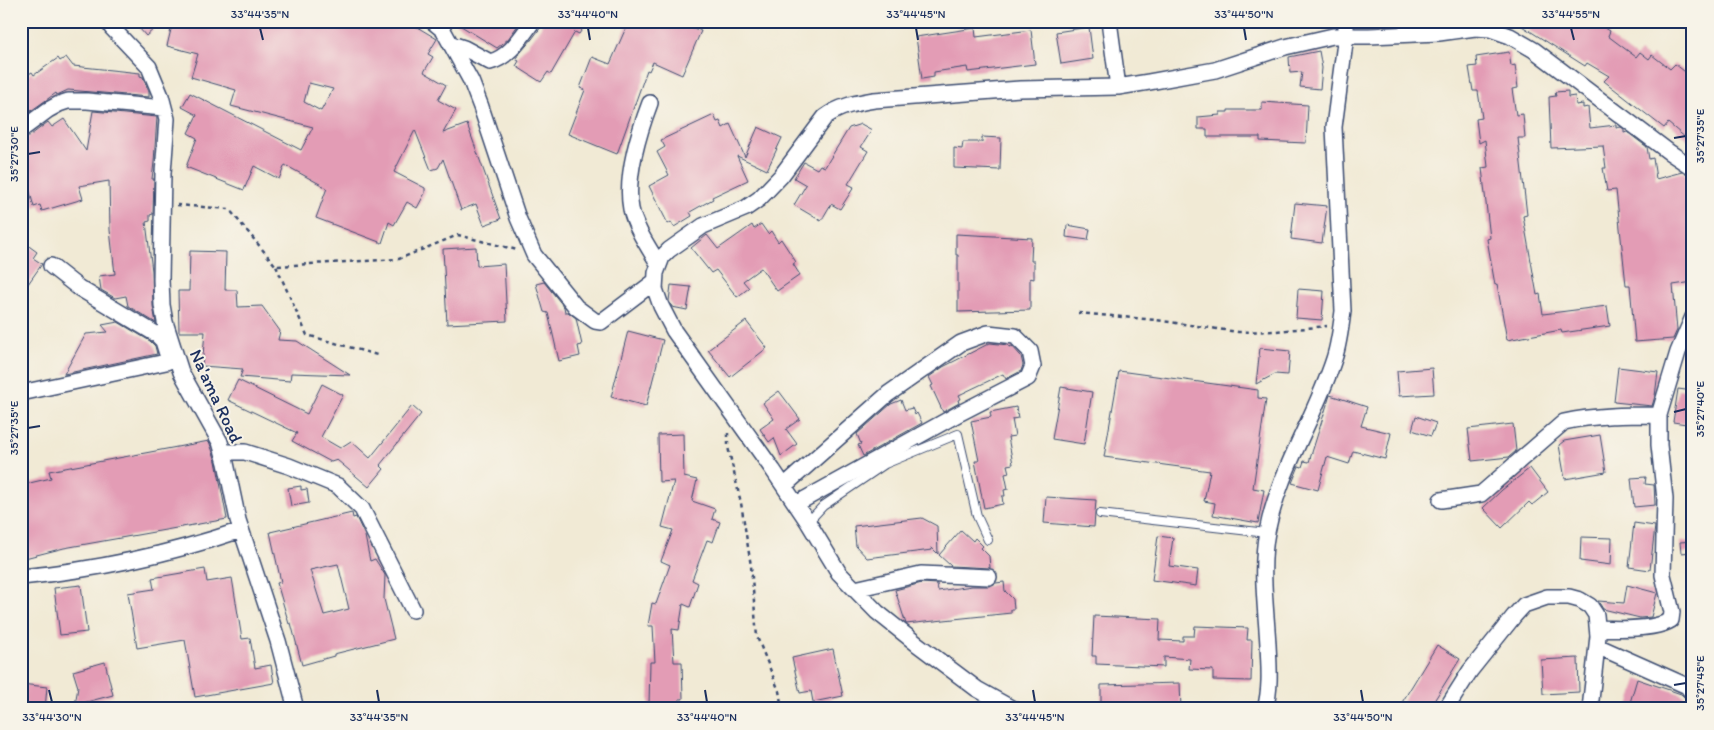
<svg xmlns="http://www.w3.org/2000/svg" width="1714" height="730" font-family="Itim,sans-serif">
<rect width="100%" height="100%" fill="#f7f3e8"/>
<filter id="ink" filterUnits="userSpaceOnUse"><feTurbulence type="fractalNoise" baseFrequency=".02" numOctaves="2"/><feDisplacementMap in="SourceGraphic" scale="10" xChannelSelector="R" yChannelSelector="G"/><feConvolveMatrix kernelMatrix="1 2 1 2 8 2 1 2 1" color-interpolation-filters="sRGB"/></filter>
<filter id="wash" filterUnits="userSpaceOnUse"><feTurbulence type="fractalNoise" baseFrequency=".0096" numOctaves="4" result="noise"/><feDisplacementMap in="SourceGraphic" scale="20" xChannelSelector="R" yChannelSelector="G"/><feGaussianBlur stdDeviation="1.12" result="paint"/><feColorMatrix in="noise" values="0 0 0 0 0 0 0 0 0 0 0 0 0 0 0 0 0 1.4 0 .05"/><feComposite in="paint" operator="in"/></filter>
<g filter="url(#wash)">
<rect width="100%" height="100%" fill="#f1ead5"/>
<g id="blocks">
<path fill="#e39cb5" fill-rule="evenodd" d="M133 21H163L146 36Z
M173 21H407L437 39 428 54 433 57 424 72 446 85 438 100 456 110 443 133 467 124 501 219 484 225 476 204 461 210 443 159 438 168 431 170 415 130 394 172 425 188V193L417 208 407 202 394 225 389 222 382 243 316 218 327 188 285 165 279 179 254 166 244 190 186 167 197 138 188 133 197 115 182 107 190 93 301 150 313 127 231 106 236 90 191 77 198 54 167 46ZM309 83 333 89 321 111 304 102Z
M453 21H521L508 39 497 48Z
M542 21H588L579 34 575 32 551 74 548 72 541 82 516 66 519 61 515 59 532 39 541 27Z
M629 21H694L691 27 701 31 682 75 653 62 649 71 647 70 617 154 568 134 585 90 580 88 592 57 610 64Z
M1514 21H1594L1610 31 1608 36 1636 57 1640 52 1649 59 1652 55 1670 69 1675 64 1693 78V144L1668 123 1664 128 1604 81 1609 76 1587 63 1585 66Z
M1089 27 1093 59 1061 64 1056 32Z
M975 28 976 37 1031 30 1035 64 968 72 967 67 934 72V77L922 79 916 37Z
M1319 51 1322 68 1320 89 1300 87 1302 72 1290 73 1289 57Z
M1509 52 1511 66 1515 65 1518 88 1512 89 1516 115 1523 114 1525 138H1518L1527 215 1523 216 1537 295 1540 294 1543 314 1607 306 1610 326 1562 333 1561 330 1507 340 1497 284 1495 285 1487 239 1490 238 1482 168 1488 167 1485 140 1479 143 1476 119 1482 118 1478 91H1473L1469 67 1477 66 1476 57Z
M66 57 73 66 140 73V76L143 77 149 92V97L68 90 57 95 56 93 21 118V79L32 72 34 75 58 58 60 61Z
M1568 91V97L1575 96 1576 105 1583 104V108L1588 107 1590 128 1616 125V128L1621 127 1624 129V133L1627 132 1647 147 1649 159 1653 158 1656 179 1682 172 1693 178V282L1673 285 1677 330 1673 339 1635 342 1630 285H1626L1616 190 1607 191 1603 168H1606L1603 146 1551 148 1549 97 1556 96 1555 92Z
M1262 102 1308 105 1306 143 1260 141V137H1207V129H1198V117L1220 115V112H1228V110H1262Z
M93 111 157 117 154 162 152 179H154L153 214 150 215V221L146 222 152 271 153 306 156 323 128 306 126 296 115 298 101 290 99 276 115 274 110 230 109 181 79 186 83 199 42 211 40 205 34 207 28 185 21 175V139L27 138 48 122 52 127 64 119 86 151Z
M714 115 717 122 720 121 723 128 730 124 745 157 758 127 782 138 767 170 737 156 748 180 712 197 713 199 690 212 692 216 674 227 671 222 668 224 649 186 669 175 657 152 665 147 661 140Z
M861 124 872 130 861 147 868 151 848 184 854 187 840 209 831 204 821 221 794 205 806 185 794 178 804 162 817 169 820 165 825 167 849 128Z
M982 137 1001 138 1000 170 954 168V148L962 149 963 142H982Z
M1295 203 1327 206 1322 243 1291 239Z
M761 224 768 234 771 231 778 242 781 239 796 262 793 264 800 275 777 291 761 268 743 281 749 288 737 297 716 270 711 273 691 248 707 235 718 249 752 225 754 229Z
M1067 225 1090 229 1088 240 1066 237Z
M956 234 1032 238 1031 261H1034V279L1030 278V310L958 312V255H956Z
M26 244 37 252 33 258 42 264 28 284 21 279V250Z
M476 247 477 266 504 264 507 321 447 324 443 249Z
M190 251 226 252 225 290H237L238 307 262 306 280 331 278 340 297 341 350 375 291 373 290 381 240 377 243 369 202 366 205 332H179L178 291H189Z
M544 282 564 307 565 312H568L576 318 582 345 578 346 580 356 559 361 548 313 544 312 536 284Z
M671 285 691 287 687 310 672 307 669 301Z
M1298 289 1324 291 1322 320 1296 318Z
M746 321 767 348 730 377 708 350Z
M118 322 150 341 155 346 157 354 64 374 86 334 108 332 102 325Z
M628 331 663 340 646 406 611 397Z
M990 343 1008 345 1009 347 1012 346 1021 356 1023 365 1021 371 1006 379 1003 374 959 395 961 399 958 400 959 403 943 412 931 386 933 385 929 377 943 367Z
M1260 348 1290 351 1288 375 1275 374 1256 384Z
M1618 367 1658 372 1655 396 1652 406 1614 402Z
M1432 368 1434 394 1399 396 1397 371Z
M1119 371 1258 390V398L1266 399 1253 488 1264 490 1258 523 1213 515 1215 503 1204 501 1210 471 1104 457Z
M238 380 307 414 322 384 343 395 321 437 340 448 351 441 370 458 412 406 421 414 380 465 384 469 369 487 337 460 331 462 292 441 297 433 228 400Z
M1061 387 1092 392 1084 444 1052 439Z
M1678 389 1693 391V425L1673 422Z
M779 391 800 419 786 429 797 444 781 456 774 438 769 442 760 429 774 419 763 403Z
M1330 395 1367 407 1361 426 1391 433 1385 459 1353 451 1349 464 1327 457 1318 490 1292 483 1299 466 1302 467 1304 461 1309 462Z
M901 400 905 410 912 408 915 415 917 413 922 423 863 456 858 445 861 444 857 434 891 404Z
M1016 407 1018 418 1012 419 1015 436 1008 437 1013 464 1007 465 1009 473 1005 474 1008 489 1004 490 1005 496H1002L1003 504 984 508 975 461H979L971 421 991 417 990 412Z
M1416 416 1436 423 1431 436 1412 430Z
M1513 424 1516 451 1509 457 1472 461 1468 429Z
M683 434 684 477 697 480 692 501 715 509 712 519 720 522 713 542 707 540 692 580 698 583 690 607 683 604 679 630 672 629 674 662H682L683 699H679L678 705H649L650 662H655L653 626H648L652 603 656 604 670 565 661 561 673 530 662 527 674 481 659 482 658 435Z
M1600 435 1606 472 1565 479 1559 445 1564 441Z
M209 441 216 461 227 519 64 548 21 559V485L51 478 49 471Z
M1530 468 1548 492 1532 505 1529 502 1502 528 1483 508 1502 490Z
M1646 477 1645 484 1654 485 1655 505 1634 507 1631 478Z
M301 486V490L307 489 309 503 291 506 288 488Z
M1046 497 1096 500 1094 527 1044 523Z
M352 513 353 518 356 517 365 536 370 561 375 559 385 575 384 599 394 639 334 654V656L302 665 291 623 289 624 277 583 281 582 270 532ZM338 564 349 609 324 615 310 570Z
M922 518 937 526 938 554 931 547 932 550 867 558 856 546 854 526Z
M1634 523 1655 526 1650 570 1629 567Z
M961 530 973 541 975 538 983 546 981 548 989 556 990 568 951 566 939 555Z
M1158 536 1173 538 1169 566 1198 570 1196 586 1152 580Z
M1581 537 1612 538 1611 565 1580 561Z
M1693 541V552L1681 553 1680 542Z
M205 569 207 582 232 578 242 639 250 638 255 668 271 665 274 683 195 697 185 640 137 648 128 593 154 589 152 578Z
M1004 582 1005 591 1013 599 1014 609H1011V613L906 624 895 590 922 583 937 584 938 591 972 586H989L996 583Z
M81 585 87 632 60 635 54 588Z
M1627 585 1657 593 1651 617 1640 618 1603 609 1598 601 1624 603Z
M1094 616 1160 619 1159 640 1183 641V636H1194L1195 626 1248 628 1247 640H1252L1251 681 1213 680V670L1189 669 1190 659 1164 657V667L1096 664V656H1092Z
M1437 645 1460 659 1429 709H1398Z
M833 649 843 696 813 702 811 691 800 693 792 658Z
M1578 658 1579 692 1543 694 1541 660Z
M105 662 113 695 75 705 78 687 73 671Z
M1637 679 1681 694 1691 703 1689 709H1637L1629 706Z
M1180 683 1181 709H1101V685Z
M21 684 47 687 45 709H21Z"/>
</g>
</g>
<g filter="url(#ink)">
<use href="#blocks" fill-opacity="0" stroke="#3b4b70" stroke-width="1"/>
<g fill="none" stroke-linecap="round" stroke-linejoin="round">
<g stroke="#3b4b70" stroke-width="10">
<path id="service" d="M1100 514 1267 533
M808 522 823 506 885 464 958 434 977 516 988 540"/>
</g>
<g stroke="#3b4b70" stroke-width="18">
<path id="minor" d="M108 21 112 28 149 67 161 96 167 119 163 173 161 280 162 305 165 322 181 372 220 442 226 463 238 520 278 641 296 709
M432 21 443 30 471 81 481 107 518 218 534 255 576 307 595 321 601 322 654 282
M1109 21 1118 87
M452 44 464 48 490 62C510 57 521 37 533 21
M650 103C639 132 625 178 631 209 635 228 649 248 659 265
M21 130 48 110 59 104 68 101H87L164 108
M51 266 79 288 156 334 163 341 167 354
M21 393 166 362 176 358
M223 452H245L289 466 338 486 362 509 413 610
M784 486 888 394 961 343 988 333 1015 336 1030 351 1033 366 1028 378 960 413 796 504
M1441 500 1481 494 1564 422C1595 415 1627 415 1659 415
M21 577C96 570 170 554 241 530
M855 589 921 574 989 577
M1598 628C1617 629 1655 630 1671 620L1672 612 1663 575 1665 499 1659 445V415L1678 352 1693 317
M1597 646 1687 686 1693 694
M1013 709 977 689 917 644 877 612 839 573 808 522 773 470 674 331 661 306 655 289 656 273 662 257 669 250 703 226 746 208 759 199 781 176 825 117C840 106 856 103 874 100L1020 89 1118 87 1149 82 1215 70 1285 47 1333 36H1369L1439 33 1475 28 1490 29 1510 36 1534 50 1669 152 1693 168
M1265 709C1271 688 1269 666 1268 645 1266 608 1260 568 1267 532 1279 470 1315 418 1334 359 1339 344 1341 327 1343 311L1334 127 1346 35V21
M1446 709 1470 671 1514 616 1524 605 1547 597H1569L1580 600 1590 606 1596 615 1598 636 1590 709"/>
</g>
<path stroke="#3b4b70" stroke-width="2.5" stroke-dasharray="4 4" stroke-linecap="butt" d="M177 205 229 209 276 266 399 259 458 235 517 250
M276 266 307 335 377 355
M1078 313 1156 320 1238 332 1276 331 1327 326
M728 433V447L741 503 751 566 757 637 779 691 782 709"/>
<use href="#service" stroke="#fff" stroke-width="8"/>
<use href="#minor" stroke="#fff" stroke-width="15"/>
</g>
</g>
<path fill="none" stroke="#1b2f5e" stroke-width="2" d="M260 28 263 40M588 28 590 40M916 28 918 40M1244 28 1246 40M1571 28 1574 40M1674 138 1686 136M28 154 40 152M1674 412 1686 409M28 428 40 426M1674 685 1686 683M49 690 52 702M377 690 379 702M705 690 707 702M1033 690 1035 702M1361 690 1363 702"/>
<g text-anchor="middle" dominant-baseline="central" stroke-width="4" stroke-linejoin="round" paint-order="stroke">
<g font-size="18" fill="#1b2f5e" stroke="#f7f3e8">
<text transform="translate(216 396) rotate(65)">Na'ama Road</text>
</g>
</g>
<rect width="1714" height="730" fill="none" stroke="#f7f3e8" stroke-width="55"/>
<rect x="28" y="28" width="1658" height="674" fill="none" stroke="#1b2f5e" stroke-width="2"/>
<g font-size="12" text-anchor="middle" fill="#1b2f5e">
<text x="260" y="18">33°44'35"N</text>
<text x="588" y="18">33°44'40"N</text>
<text x="916" y="18">33°44'45"N</text>
<text x="1244" y="18">33°44'50"N</text>
<text x="1571" y="18">33°44'55"N</text>
<text transform="translate(1700 136) rotate(-90)" y="4">35°27'35"E</text>
<text transform="translate(14 154) rotate(-90)" y="4">35°27'30"E</text>
<text transform="translate(1700 409) rotate(-90)" y="4">35°27'40"E</text>
<text transform="translate(14 428) rotate(-90)" y="4">35°27'35"E</text>
<text transform="translate(1700 683) rotate(-90)" y="4">35°27'45"E</text>
<text x="52" y="721">33°44'30"N</text>
<text x="379" y="721">33°44'35"N</text>
<text x="707" y="721">33°44'40"N</text>
<text x="1035" y="721">33°44'45"N</text>
<text x="1363" y="721">33°44'50"N</text>
</g>
</svg>
